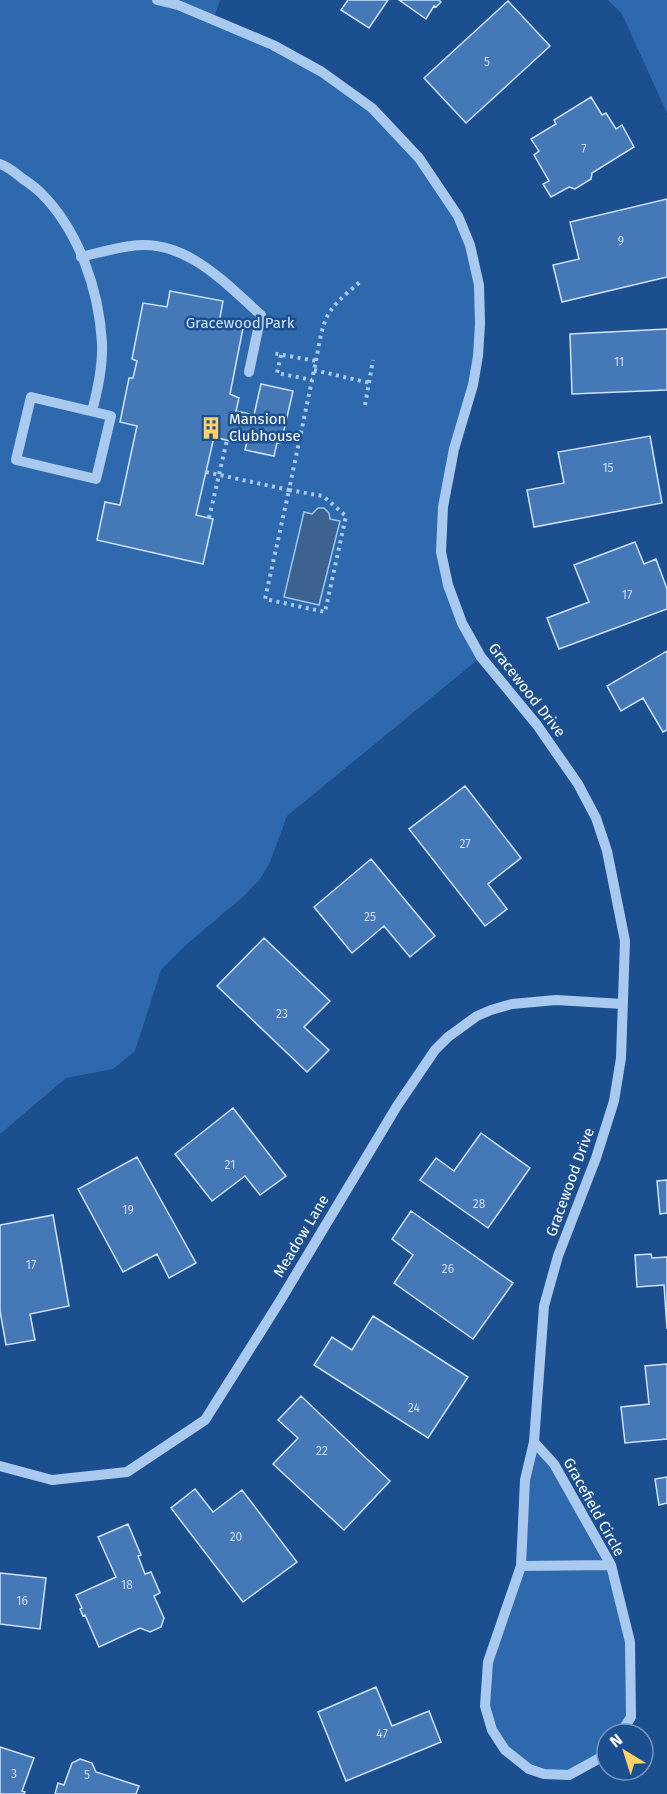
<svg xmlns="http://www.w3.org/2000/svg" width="667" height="1794" font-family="'Fira Sans',sans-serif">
<rect width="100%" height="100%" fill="#1b4f8f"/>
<path fill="#2e69ad" d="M0 0H220L213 20 273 45 372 108 419 158 458 216 479 285 478 356 443 507 448 585 481 657 287 816 270 862 260 879 245 895 187 944 161 970 135 1051 113 1069 66 1078 0 1134Z
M608 0H667V113L622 14Z
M534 1442 554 1464 611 1565 630 1642 631 1717 620 1734H607V1754L569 1775 544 1774 505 1750 485 1706 488 1662 521 1566Z"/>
<path fill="#3c6290" stroke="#9cc4f0" stroke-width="1.5" d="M318 508H324L329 513 330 519 340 521 319 605 284 597 304 512 312 514Z"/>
<path fill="#4478b7" stroke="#cfe3fa" stroke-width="1.5" d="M348 0H388L369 28 341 10Z
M399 0H439L441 2 436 7 434 6 426 19Z
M508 1 550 46 466 123 424 78Z
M591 97 602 115 606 113 616 129 622 125 634 147 592 173 591 179 575 189 569 187 551 197 543 184 549 181 534 155 539 151 531 139 556 124 554 120Z
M667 199V277L562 302 553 265 579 259 570 222Z
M170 291 223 301 219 323 243 328 230 394 239 398 236 411 254 415 261 384 293 391 281 443H277L274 456 245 450 249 433 237 430 234 442 214 437 196 515 213 519 203 564 97 540 105 502 120 505 137 426 120 422 129 378H133L137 361 132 359 143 303 167 307Z
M667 329V390L572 394 570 334Z
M650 436 662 503 534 527 527 490 564 483 558 452Z
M635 542 644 564 656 559 667 589V609L559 649 547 618 589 602 574 565Z
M667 651V730L663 732 643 698 621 711 607 686Z
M465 786 521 858 488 884 507 909 485 926 409 829Z
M371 859 435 936 410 957 384 926 352 953 314 907Z
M264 938 330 1001 304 1027 329 1050 307 1072 217 986Z
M233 1108 286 1176 260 1195 245 1176 212 1201 175 1154Z
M481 1133 530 1168 488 1228 420 1180 436 1158 454 1171Z
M137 1157 196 1263 169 1278 157 1254 123 1272 78 1189Z
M667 1180V1213L660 1214 657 1181Z
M411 1211 513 1283 473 1339 394 1283 413 1255 392 1239Z
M53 1215 69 1306 30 1314 35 1340 6 1345 0 1311V1225Z
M651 1254 652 1258 667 1257V1329L664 1285 637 1287 635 1255Z
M373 1316 468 1377 428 1438 314 1365 332 1337 352 1350Z
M667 1364V1439L625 1443 621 1407 649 1404 645 1366Z
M301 1396 390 1481 344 1530 273 1464 298 1438 278 1420Z
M667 1477V1503L659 1505 655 1479Z
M195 1489 213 1512 242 1490 297 1562 243 1602 171 1508Z
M128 1524 141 1555 138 1556 145 1574 151 1572 160 1593 154 1596 164 1618 161 1627 150 1632 140 1628 99 1647 85 1615 83 1616 80 1609 82 1608 76 1595 116 1577 98 1537Z
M0 1573 46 1578 40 1629 0 1624Z
M376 1687 392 1726 429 1711 441 1742 346 1781 318 1712Z
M0 1747 34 1758 22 1791 25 1792 24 1794H0Z
M80 1759 92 1763 96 1772 139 1786 136 1794H55L58 1783 64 1785 72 1763Z"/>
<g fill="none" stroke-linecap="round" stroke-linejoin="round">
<path stroke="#a9c9ee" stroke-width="4" stroke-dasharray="3 4.5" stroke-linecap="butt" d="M281 355 277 373 312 380
M316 361C324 316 324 312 360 282
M314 370 370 383
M365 405 373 360
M206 472 289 490 316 361 272 353
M289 490 323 496 346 516 325 612 265 599Z
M209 518 227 440"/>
<path stroke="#a9c9ee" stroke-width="10" d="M157 0 178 5 273 45 322 72 372 108 419 158 458 216 470 245 479 285 480 324 478 356 473 385 454 449 443 507 441 552 448 585 462 623 481 657 537 725 578 784 596 818 607 851 625 941 621 1058 614 1101 596 1158 558 1256 544 1306 534 1442 525 1480 521 1566 488 1662 485 1706 492 1730 505 1750 529 1769 544 1774 569 1775 607 1754
M0 164C9 167 15 173 23 179 29 183 36 188 41 193 79 231 99 290 102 343 103 366 98 389 92 411
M81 257C98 253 114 248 131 246 185 238 224 282 261 315L249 372
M31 397 111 416 96 479 16 460Z
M534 1442 554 1464 611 1565 630 1642 631 1717 620 1734
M0 1466 52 1480 127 1472 205 1420 280 1301 397 1106 435 1050 448 1037 477 1016 491 1010 512 1004 556 1000 623 1004
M521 1566 611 1565"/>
</g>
<defs>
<g id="building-bare" transform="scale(1.8)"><path d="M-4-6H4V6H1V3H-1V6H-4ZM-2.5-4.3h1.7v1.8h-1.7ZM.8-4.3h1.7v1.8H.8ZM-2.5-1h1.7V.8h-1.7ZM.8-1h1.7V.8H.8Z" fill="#ffd166" stroke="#1b4f8f" stroke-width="2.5" paint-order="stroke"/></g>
</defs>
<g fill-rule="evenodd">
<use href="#building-bare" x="211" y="428"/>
</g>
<g text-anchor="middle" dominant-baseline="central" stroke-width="5" stroke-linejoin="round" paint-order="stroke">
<g font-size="12" fill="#d0dded">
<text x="487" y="62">5</text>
<text x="584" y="149">7</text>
<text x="621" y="241">9</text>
<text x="619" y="362">11</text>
<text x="608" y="468">15</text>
<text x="627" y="595">17</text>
<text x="465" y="844">27</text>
<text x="370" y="917">25</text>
<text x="282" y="1014">23</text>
<text x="230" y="1165">21</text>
<text x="479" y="1204">28</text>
<text x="128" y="1210">19</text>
<text x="31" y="1265">17</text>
<text x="448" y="1269">26</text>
<text x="414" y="1408">24</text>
<text x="322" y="1451">22</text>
<text x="236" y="1537">20</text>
<text x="127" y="1585">18</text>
<text x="22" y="1601">16</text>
<text x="382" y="1734">47</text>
<text x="14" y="1774">3</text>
<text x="87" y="1775">5</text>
</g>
<g font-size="15" fill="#cfe3fa" stroke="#1b4f8f">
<text x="240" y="323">Gracewood Park</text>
</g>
<g font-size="15" fill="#fff" stroke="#1b4f8f" text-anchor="start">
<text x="229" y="419">Mansion<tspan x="229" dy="17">Clubhouse</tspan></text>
</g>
<g font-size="15" fill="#fff" stroke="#1b4f8f">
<text transform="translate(527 690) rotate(52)">Gracewood Drive</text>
<text transform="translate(570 1182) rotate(-70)">Gracewood Drive</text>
<text transform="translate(301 1236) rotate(-59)">Meadow Lane</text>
<text transform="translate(594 1507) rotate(61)">Gracefield Circle</text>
</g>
</g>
<g transform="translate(625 1752) rotate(322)"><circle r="28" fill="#1b4f8f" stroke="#7695bc" stroke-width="1.5"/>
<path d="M0-4.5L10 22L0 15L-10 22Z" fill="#ffd166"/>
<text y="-9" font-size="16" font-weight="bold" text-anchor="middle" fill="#ffffff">N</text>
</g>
</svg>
